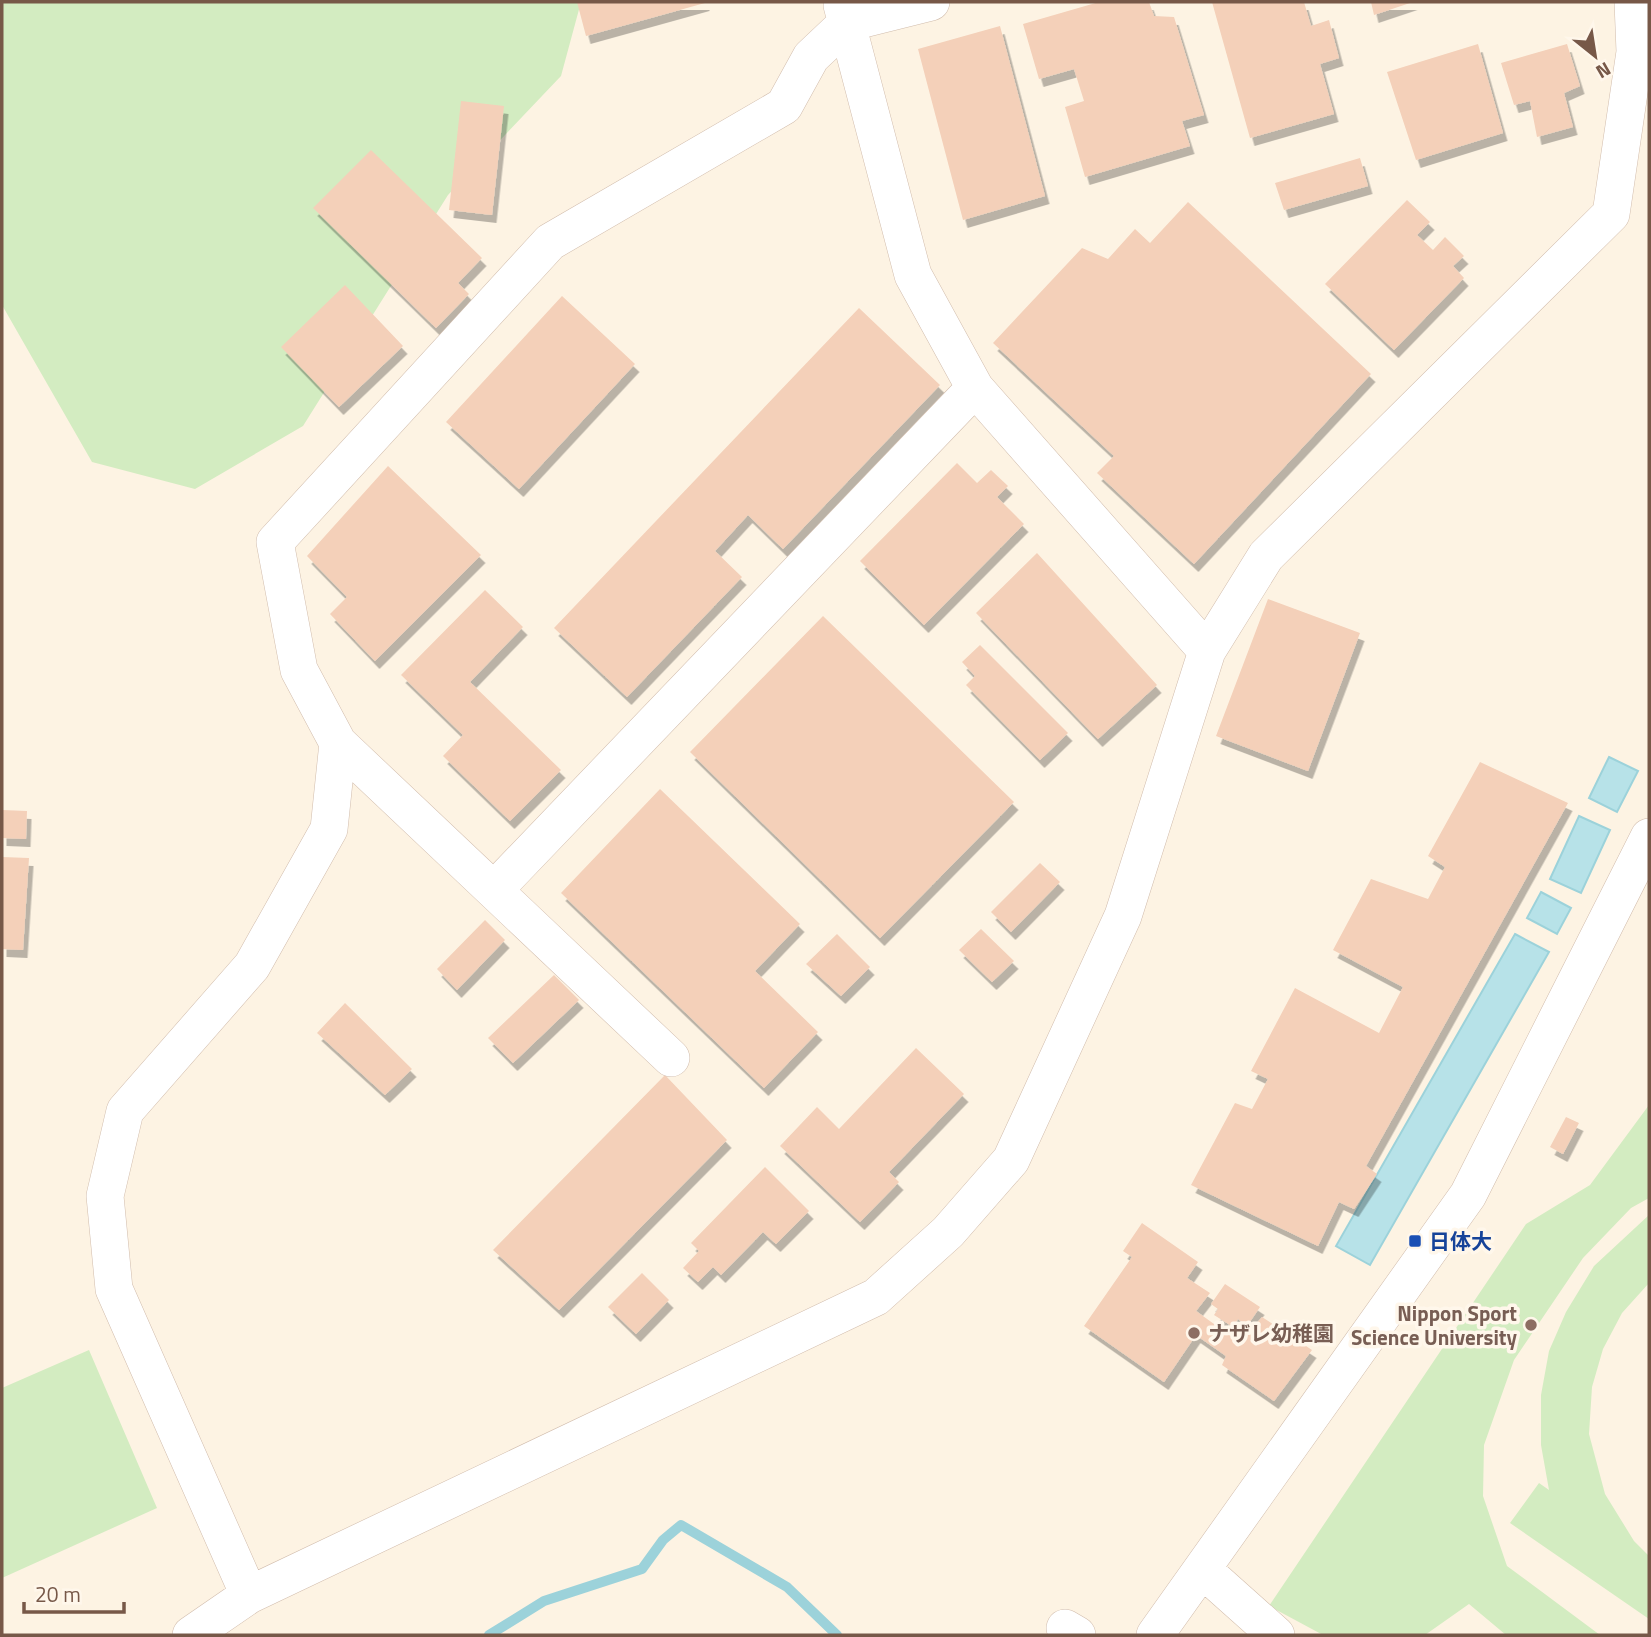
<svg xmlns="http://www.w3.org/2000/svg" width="1651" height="1637" font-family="'Titillium Web','Noto Sans JP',sans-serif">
<defs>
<filter id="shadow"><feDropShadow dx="4.5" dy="8" stdDeviation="0" flood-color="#0004"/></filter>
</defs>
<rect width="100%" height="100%" fill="#fdf3e3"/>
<path fill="#d3ecc1" d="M2 2H581L561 76 448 195 303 426 195 489 92 462 2 305Z
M1649 1105V1198L1631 1208 1583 1258 1514 1360 1484 1445 1483 1496 1507 1566 1600 1635H1506L1469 1604 1425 1635H1323L1269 1606 1526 1224 1590 1185Z
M1649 1215V1283L1622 1313 1603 1349 1592 1387 1589 1434 1605 1494 1634 1541 1649 1556V1619L1510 1523 1539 1483 1549 1490 1541 1445V1395L1549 1351 1566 1312 1594 1266Z
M89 1350 157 1508 2 1578V1388Z"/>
<path fill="#b7e2e8" stroke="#9cd2da" stroke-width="2" d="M1609 757 1638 771 1617 812 1589 798Z
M1579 816 1610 830 1581 893 1550 879Z
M1541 892 1571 908 1557 934 1527 918Z
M1515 934 1549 952 1370 1265 1336 1246Z"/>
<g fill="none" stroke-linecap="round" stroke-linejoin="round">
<path stroke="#9cd2da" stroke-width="10" d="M489 1635 544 1601 642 1569 663 1540 681 1525 787 1587 837 1635"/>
</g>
<path fill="#f4d0b9" filter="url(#shadow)" d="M577 2H705V3L586 36Z
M1099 2H1149L1154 16 1174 17 1204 115 1182 121 1190 146 1085 177 1065 107 1084 101 1074 69 1039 79 1023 24Z
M1212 2H1304L1311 26 1329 20 1339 58 1320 64 1334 114 1250 138Z
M1371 2H1413L1374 15Z
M1000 26 1045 196 963 220 918 49Z
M1478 44 1503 133 1416 160 1387 72Z
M1567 44 1580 86 1564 93 1573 127 1537 137 1530 101 1514 105 1501 63Z
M461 101 504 106 492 215 449 210Z
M371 150 482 258 458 283 469 294 436 328 313 208Z
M1360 158 1368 186 1284 210 1275 183Z
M1407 200 1430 222 1417 235 1433 250 1445 237 1464 256 1453 266 1464 278 1394 350 1325 284Z
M1188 202 1371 374 1194 564 1097 473 1114 456 993 343 1082 248 1108 259 1135 229 1150 243Z
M345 285 403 346 339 407 281 347Z
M562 296 635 364 519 489 446 422Z
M859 308 940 385 783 549 748 515 715 551 742 577 627 697 554 628Z
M957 463 977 483 991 470 1008 486 997 497 1024 524 924 625 860 561Z
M388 466 481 555 375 661 330 614 347 597 307 556Z
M1037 553 1157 685 1098 739 976 613Z
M485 590 523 627 470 682 561 770 510 821 443 756 463 735 401 675Z
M1268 599 1360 633 1308 771 1216 736Z
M823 616 1014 802 880 938 690 752Z
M980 645 1068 733 1040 760 966 685 975 676 962 662Z
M1480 762 1568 803 1366 1166 1377 1174 1354 1209 1339 1202 1318 1246 1191 1185 1235 1103 1252 1109 1268 1079 1251 1071 1295 988 1379 1033 1403 987 1333 950 1371 879 1428 899 1445 867 1428 856Z
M660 789 800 924 755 971 818 1032 764 1088 561 893Z
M2 810 27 811 26 839 2 838Z
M2 857 29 858 23 950 2 949Z
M1040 863 1060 882 1011 932 991 912Z
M485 920 505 940 457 990 437 969Z
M981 929 1014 961 992 982 959 950Z
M837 934 870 967 841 996 806 964Z
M554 975 579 1000 513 1063 488 1038Z
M345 1003 412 1069 385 1095 317 1033Z
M916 1048 964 1094 889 1172 899 1182 860 1222 780 1146 817 1107 839 1129Z
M665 1075 727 1140 559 1310 493 1250Z
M1566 1117 1579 1123 1563 1154 1550 1147Z
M765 1167 809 1211 776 1244 763 1232 721 1275 713 1267 698 1282 683 1268 699 1251 691 1243Z
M1142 1223 1198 1262 1187 1278 1210 1293 1196 1311 1232 1337 1238 1330 1247 1335 1262 1317 1312 1350 1274 1401 1222 1365 1226 1356 1196 1335 1164 1382 1084 1326 1132 1257 1123 1251Z
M642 1273 669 1300 636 1334 608 1307Z
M1225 1284 1260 1307 1247 1326 1238 1319 1233 1327 1214 1315 1218 1309 1211 1304Z"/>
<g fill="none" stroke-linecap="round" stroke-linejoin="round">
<g stroke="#d1bcac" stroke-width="38">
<path id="minor" d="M842 5 913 275 975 388 1207 651
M338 743 671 1058
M494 890 975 388
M1202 1569 1276 1635
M249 1595 114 1289 105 1196 125 1111 252 966 329 829 338 743 299 670 275 542 550 242 784 106 811 57 847 23 931 2
M1065 1628 1077 1635
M191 1635 249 1595 876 1297 948 1232 1011 1160 1123 916 1207 651 1266 556 1611 214 1635 52 1633 2
M1155 1635 1468 1195 1649 837"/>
</g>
<use href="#minor" stroke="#fff" stroke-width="37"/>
</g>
<rect fill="#1a4fb4" stroke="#fff7eb" stroke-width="2.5" x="1408" y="1234" width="14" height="14" rx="3.5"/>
<g fill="#8d6e63" stroke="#fff7eb" stroke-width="2.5">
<circle cx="1531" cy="1325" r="7"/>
<circle cx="1194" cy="1333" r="7"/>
</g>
<g text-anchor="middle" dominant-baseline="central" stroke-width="7" stroke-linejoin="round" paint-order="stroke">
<g font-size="21" font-weight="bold" fill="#164399" stroke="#fff7eb" text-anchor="start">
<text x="1429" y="1241">日体大</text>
</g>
<g font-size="21" font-weight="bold" fill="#785e54" stroke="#fff7eb" text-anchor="end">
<text x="1517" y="1313">Nippon Sport<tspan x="1517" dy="24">Science University</tspan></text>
<text x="1208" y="1333" text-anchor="start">ナザレ幼稚園</text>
</g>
</g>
<rect width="1651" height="1637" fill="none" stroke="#775848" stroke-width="7"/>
<g transform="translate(1595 56) rotate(150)" stroke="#fff7eb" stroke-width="5" paint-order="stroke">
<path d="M0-5L12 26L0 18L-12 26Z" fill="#775848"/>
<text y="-10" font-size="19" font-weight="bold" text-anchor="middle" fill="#775848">N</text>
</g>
<path d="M24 1602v10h100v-10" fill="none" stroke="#775848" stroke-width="3.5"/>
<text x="35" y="1602" font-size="21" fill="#775848" stroke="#fff7eb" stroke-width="5" paint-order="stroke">20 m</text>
</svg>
